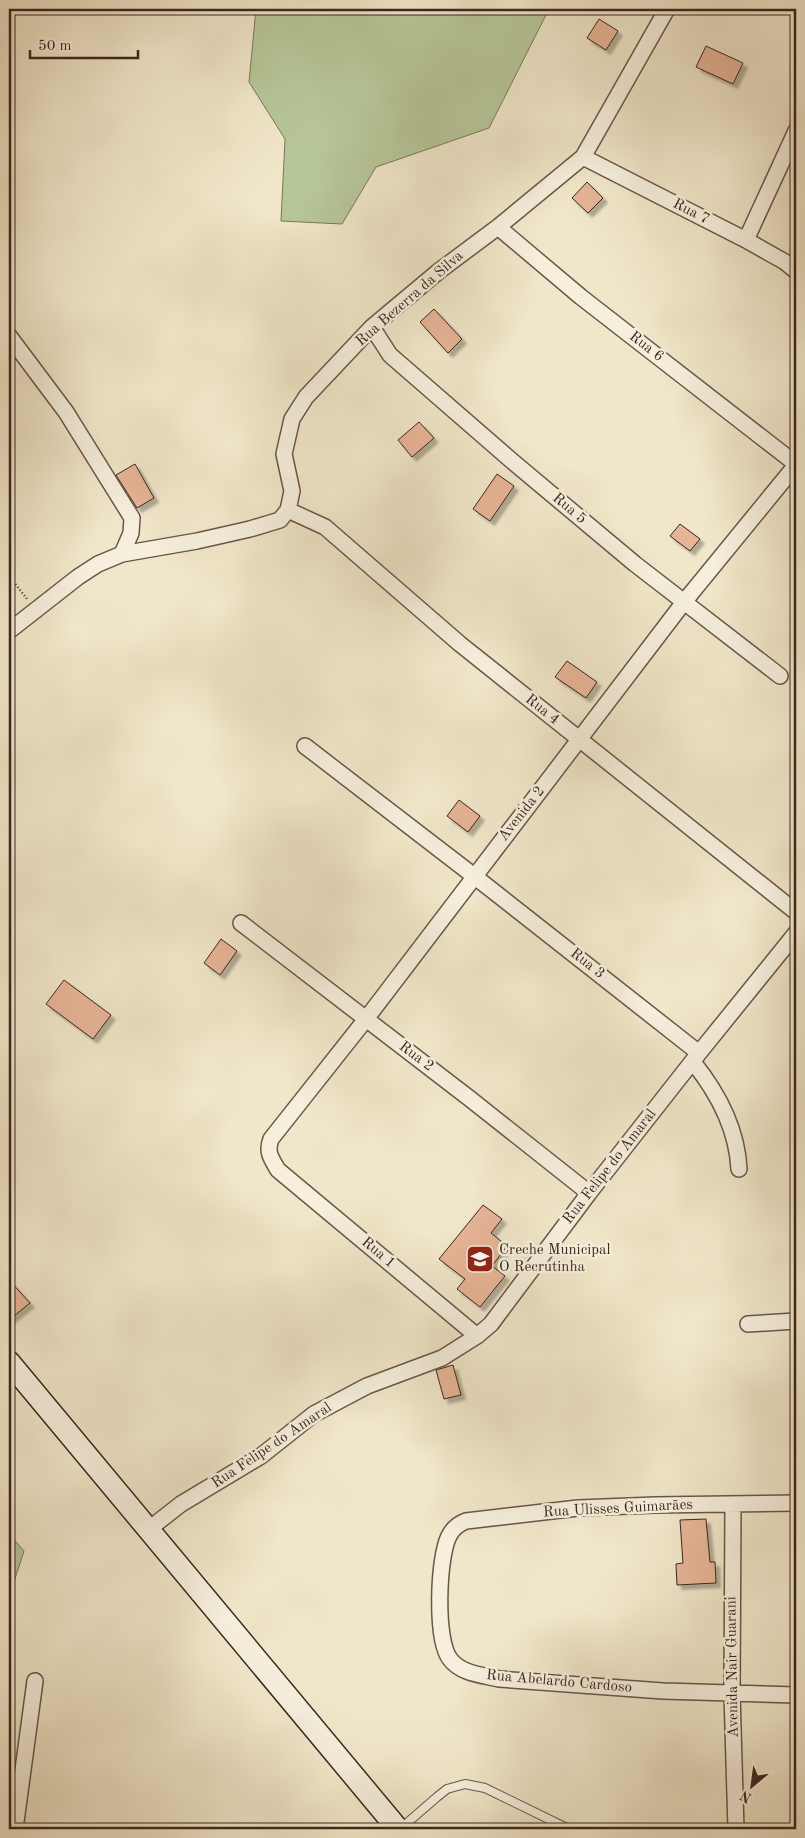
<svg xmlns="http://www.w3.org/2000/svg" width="805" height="1838" font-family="'Old Standard TT',serif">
<defs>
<filter id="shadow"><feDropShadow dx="4.5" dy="4.5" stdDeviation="1" flood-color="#0004"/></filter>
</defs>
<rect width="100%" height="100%" fill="#f0e6c9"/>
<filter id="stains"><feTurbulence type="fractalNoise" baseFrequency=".004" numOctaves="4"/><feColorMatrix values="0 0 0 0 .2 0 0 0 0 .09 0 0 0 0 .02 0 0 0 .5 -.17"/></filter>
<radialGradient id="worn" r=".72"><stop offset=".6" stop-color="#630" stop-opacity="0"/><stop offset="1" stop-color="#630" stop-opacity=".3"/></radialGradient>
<path fill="#b7c698" stroke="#7a765b" d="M256 9H549L489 128 376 167 342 224 281 221 285 139 249 82Z
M9 1534 24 1551 9 1597Z"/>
<path fill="#e6b496" stroke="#3c261e" filter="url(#shadow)" d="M599 19 618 31 606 50 587 38Z
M706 46 743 63 733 84 696 67Z
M587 182 603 198 588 213 572 198Z
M434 309 462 339 448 353 420 322Z
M419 422 434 438 412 457 398 440Z
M135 464 154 498 137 508 116 475Z
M497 474 514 486 490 521 473 509Z
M680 524 700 539 690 551 670 536Z
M567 661 597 682 586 698 555 677Z
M459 800 480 816 468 832 447 816Z
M221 939 237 951 220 975 204 963Z
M64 980 111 1015 93 1039 46 1004Z
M483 1205 502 1219 491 1233 507 1246 492 1266 505 1276 480 1307 457 1289 465 1279 439 1259Z
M9 1280 30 1303 9 1320Z
M453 1365 461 1395 444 1399 436 1370Z
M706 1519 710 1562H715L716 1583 677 1585 676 1564 683 1563 680 1520Z"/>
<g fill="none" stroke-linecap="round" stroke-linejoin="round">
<g stroke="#695649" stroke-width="10">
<path id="lane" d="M400 1829 437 1797 447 1789 465 1784 485 1788 569 1829"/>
</g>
<g stroke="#695649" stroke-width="18">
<path id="street" d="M583 157 746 240 785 262 796 271
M498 227 581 297 796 464
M746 240 796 131
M372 327 390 355 512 461 635 564 780 676
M9 336 66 412 132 518 131 533 122 554
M288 510 325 527 460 644 796 912
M9 631 78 577 98 564 122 554 197 541 250 529 280 520 288 510 292 491 284 454 292 419 306 397 372 327 439 271 498 227 583 157 667 9
M305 746 474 876 699 1053
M241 923 469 1098 589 1193
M693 1062C718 1093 737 1128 739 1169
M748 1324 796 1321
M477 1336 278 1170C271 1158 266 1152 271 1139L366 1019 684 602 796 465
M796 1503 655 1505 578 1508 466 1521C458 1524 453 1528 449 1536 438 1557 435 1640 450 1659 461 1674 483 1675 499 1679L663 1691 796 1695
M733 1504 732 1694 736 1829
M149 1529 181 1504 261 1456 314 1414 367 1386 442 1358 477 1336 491 1324 589 1193 699 1053 796 933
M15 1829 35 1681"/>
</g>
<g stroke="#3c261e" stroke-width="24">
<path id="secondary" d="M9 1362 398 1829"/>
</g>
<path stroke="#3c261e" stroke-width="2.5" stroke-dasharray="1 2.5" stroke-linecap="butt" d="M9 576 27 599"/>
<use href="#lane" stroke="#f5efdc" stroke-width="8"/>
<use href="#street" stroke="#f5efdc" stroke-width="15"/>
<use href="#secondary" stroke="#f5efdc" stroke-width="21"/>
</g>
<defs>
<g id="school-square" transform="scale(1.4375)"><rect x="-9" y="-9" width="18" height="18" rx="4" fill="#8f2418" stroke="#f5efdc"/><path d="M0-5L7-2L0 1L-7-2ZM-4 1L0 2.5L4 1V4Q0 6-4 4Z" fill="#fff"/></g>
</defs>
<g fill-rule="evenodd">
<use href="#school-square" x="480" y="1259"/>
</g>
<g text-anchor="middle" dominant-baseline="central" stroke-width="5" stroke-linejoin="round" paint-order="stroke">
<g font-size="15" fill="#3c261e" stroke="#f5efdc">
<text transform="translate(691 212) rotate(27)">Rua 7</text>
<text transform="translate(410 299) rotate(-41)">Rua Bezerra da Silva</text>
<text transform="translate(646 347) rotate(38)">Rua 6</text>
<text transform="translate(569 509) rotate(40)">Rua 5</text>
<text transform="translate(542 710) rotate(39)">Rua 4</text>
<text transform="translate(522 814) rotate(-52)">Avenida 2</text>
<text transform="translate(587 964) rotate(38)">Rua 3</text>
<text transform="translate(416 1057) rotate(37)">Rua 2</text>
<text transform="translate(610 1167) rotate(-52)">Rua Felipe do Amaral</text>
<text transform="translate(378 1253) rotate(40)">Rua 1</text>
<text transform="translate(272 1446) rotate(-34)">Rua Felipe do Amaral</text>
<text transform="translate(618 1509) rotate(-3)">Rua Ulisses Guimarães</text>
<text transform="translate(733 1667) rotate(-91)">Avenida Nair Guarani</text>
<text transform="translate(559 1682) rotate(5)">Rua Abelardo Cardoso</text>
</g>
<g font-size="15" fill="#3c261e" stroke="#f5efdc" text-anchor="start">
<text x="499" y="1250">Creche Municipal<tspan x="499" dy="17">O Recrutinha</tspan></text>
</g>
</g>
<rect width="805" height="1838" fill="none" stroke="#f0e6c9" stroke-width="30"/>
<rect x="10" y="10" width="785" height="1818" fill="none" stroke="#3c261e" stroke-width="2.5"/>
<rect x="15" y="15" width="775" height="1808" fill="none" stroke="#3c261e"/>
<g transform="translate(752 1786) rotate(209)" stroke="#f5efdc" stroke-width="4" paint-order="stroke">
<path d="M0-4L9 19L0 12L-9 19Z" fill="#3c261e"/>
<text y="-8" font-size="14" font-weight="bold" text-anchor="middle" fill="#3c261e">N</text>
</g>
<path d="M30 50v8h108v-8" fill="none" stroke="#3c261e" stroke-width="2.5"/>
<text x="38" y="50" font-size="15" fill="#3c261e" stroke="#f5efdc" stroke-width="4" paint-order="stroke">50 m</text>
<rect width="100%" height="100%" filter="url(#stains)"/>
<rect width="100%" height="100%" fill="url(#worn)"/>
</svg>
